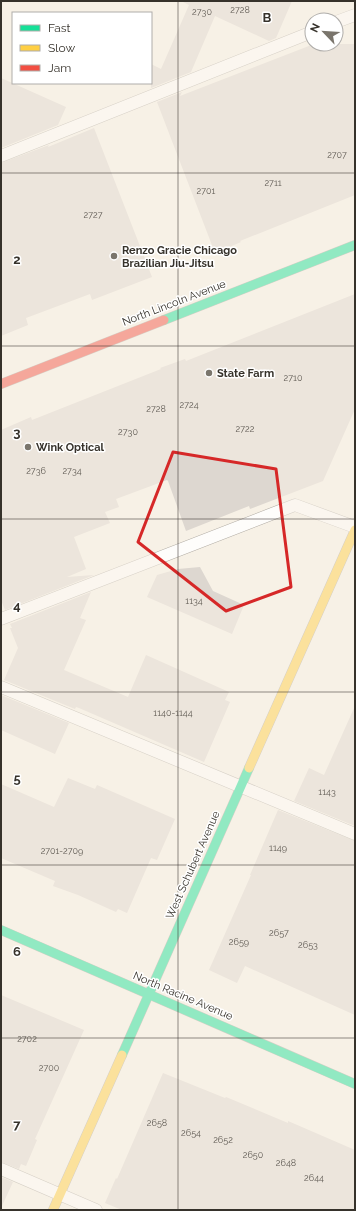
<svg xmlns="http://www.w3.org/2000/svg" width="356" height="1211" font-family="Raleway,sans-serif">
<rect width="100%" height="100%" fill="#f7f1e6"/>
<path fill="#ddd7d0" d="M181 1H292L276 38 269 41 215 16 191 72 151 88V64L161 69 189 5Z
M314 44H355V195L240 241 241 242 215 253 157 102 182 92 180 96Z
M1 78 66 107 58 125 1 148Z
M94 128 152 277 92 300 90 294 26 318 28 325 1 336V163L49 145 48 147Z
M355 294V409L323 481 250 509 249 506 186 531 168 481 167 480 116 499 119 507 105 512 110 523 74 537 86 569 67 577 94 575 5 610 1 600V430L31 417 32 420 161 369 160 368 185 359 186 361Z
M200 567 213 591 244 605 232 634 147 597 157 575 178 569Z
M91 592 80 618 86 620 64 670 128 697 146 655 229 692 225 700 230 702 204 762 79 708 76 707 75 709 4 680 18 648 10 628H12L10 624Z
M1 695 69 723 55 754 1 730Z
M355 706V826L294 801 309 768 324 775Z
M68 778 95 789 97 785 175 819 157 860 151 858 127 913 118 909 116 912 78 895 53 886 55 881 1 858V784L54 807Z
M278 810 355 841V1015L245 966 237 983 209 970 251 875H250Z
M1 995 84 1030 35 1139 37 1140 26 1166 21 1164 19 1169 1 1162Z
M163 1073 225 1098 226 1097 288 1123V1121L355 1150V1210H122L105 1203 116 1178 117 1179Z
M1 1177 13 1182 1 1208Z"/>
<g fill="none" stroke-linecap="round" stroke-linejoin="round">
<g stroke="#aea9a1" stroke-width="13">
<path id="lane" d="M336 22 355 15
M1 156 312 32
M1 619 295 505 355 527
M1 687 355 834
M1 1169 96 1210"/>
</g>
<g stroke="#aea9a1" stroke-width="10">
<path id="fast" d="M164 320 355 245
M1 930 355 1084
M122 1055 249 768"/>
</g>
<g stroke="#aea9a1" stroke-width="10">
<path id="slow" d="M249 768 355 530
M53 1210 122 1055"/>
</g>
<g stroke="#aea9a1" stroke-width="10">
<path id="jam" d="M1 384 164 320"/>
</g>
<use href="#lane" stroke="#fefdfb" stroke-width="12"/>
<use href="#fast" stroke="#16e098" stroke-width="9"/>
<use href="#slow" stroke="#ffcf43" stroke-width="9"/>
<use href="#jam" stroke="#f24e42" stroke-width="9"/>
</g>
<path d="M0 0H356V1211H0ZM173 452 276 469 291 587 226 611 138 542Z" fill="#f7f1e6" fill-opacity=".55" fill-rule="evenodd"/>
<path fill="none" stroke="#d62828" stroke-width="3" stroke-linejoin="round" d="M173 452 276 469 291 587 226 611 138 542Z"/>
<path fill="none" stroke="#36322b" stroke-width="1" stroke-opacity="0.55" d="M178 1V1210M1 173H355M1 346H355M1 519H355M1 692H355M1 865H355M1 1038H355"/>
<g fill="#7a756c" stroke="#fff" stroke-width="1.5">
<circle cx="114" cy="256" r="4"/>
<circle cx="209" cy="373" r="4"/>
<circle cx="28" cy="447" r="4"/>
</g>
<g text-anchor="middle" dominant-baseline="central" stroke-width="3" stroke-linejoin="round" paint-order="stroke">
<g font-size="9" fill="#625d56">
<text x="240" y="10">2728</text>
<text x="202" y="12">2730</text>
<text x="337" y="155">2707</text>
<text x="273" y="183">2711</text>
<text x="206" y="191">2701</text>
<text x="93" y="215">2727</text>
<text x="293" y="378">2710</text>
<text x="189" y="405">2724</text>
<text x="156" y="409">2728</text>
<text x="245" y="429">2722</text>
<text x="128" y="432">2730</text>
<text x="36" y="471">2736</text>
<text x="72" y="471">2734</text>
<text x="194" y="601">1134</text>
<text x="173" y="713">1140-1144</text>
<text x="327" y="792">1143</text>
<text x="278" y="848">1149</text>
<text x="62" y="851">2701-2709</text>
<text x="279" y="933">2657</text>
<text x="239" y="942">2659</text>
<text x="308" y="945">2653</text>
<text x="27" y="1039">2702</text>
<text x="49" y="1068">2700</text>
<text x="157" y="1123">2658</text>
<text x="191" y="1133">2654</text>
<text x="223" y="1140">2652</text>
<text x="253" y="1155">2650</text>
<text x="286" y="1163">2648</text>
<text x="314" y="1178">2644</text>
</g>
<g font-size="11" font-weight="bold" fill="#36322b" stroke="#fff" text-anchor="start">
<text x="122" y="250">Renzo Gracie Chicago<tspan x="122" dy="13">Brazilian Jiu-Jitsu</tspan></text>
<text x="217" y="373">State Farm</text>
<text x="36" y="447">Wink Optical</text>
</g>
<g font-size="11" fill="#36322b" stroke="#fff">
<text transform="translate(174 303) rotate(-21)">North Lincoln Avenue</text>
<text transform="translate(193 865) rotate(-66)">West Schubert Avenue</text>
<text transform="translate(183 996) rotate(23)">North Racine Avenue</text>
</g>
</g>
<g font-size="13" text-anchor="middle" font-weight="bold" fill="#36322b" stroke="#fff" stroke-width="3" stroke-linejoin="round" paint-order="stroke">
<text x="267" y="22">B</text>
<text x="17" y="264">2</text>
<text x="17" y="437">3</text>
<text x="17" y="610">4</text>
<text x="17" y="783">5</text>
<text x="17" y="956">6</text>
<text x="17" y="1129">7</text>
</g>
<rect width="356" height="1211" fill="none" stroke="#36322b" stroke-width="4"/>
<rect x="12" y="12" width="140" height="72" fill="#ffffff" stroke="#afadaa"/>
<rect x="20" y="25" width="20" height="6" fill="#16e098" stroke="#afadaa"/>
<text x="48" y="32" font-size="12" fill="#36322b">Fast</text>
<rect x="20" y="45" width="20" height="6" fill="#ffcf43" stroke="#afadaa"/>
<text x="48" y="52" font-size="12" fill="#36322b">Slow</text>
<rect x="20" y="65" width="20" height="6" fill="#f24e42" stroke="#afadaa"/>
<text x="48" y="72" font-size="12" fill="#36322b">Jam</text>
<g transform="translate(324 32) rotate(295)"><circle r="19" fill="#ffffff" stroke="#afadaa"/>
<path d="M0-3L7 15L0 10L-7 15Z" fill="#7a756c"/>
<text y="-6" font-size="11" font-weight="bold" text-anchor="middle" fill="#36322b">N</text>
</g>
</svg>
